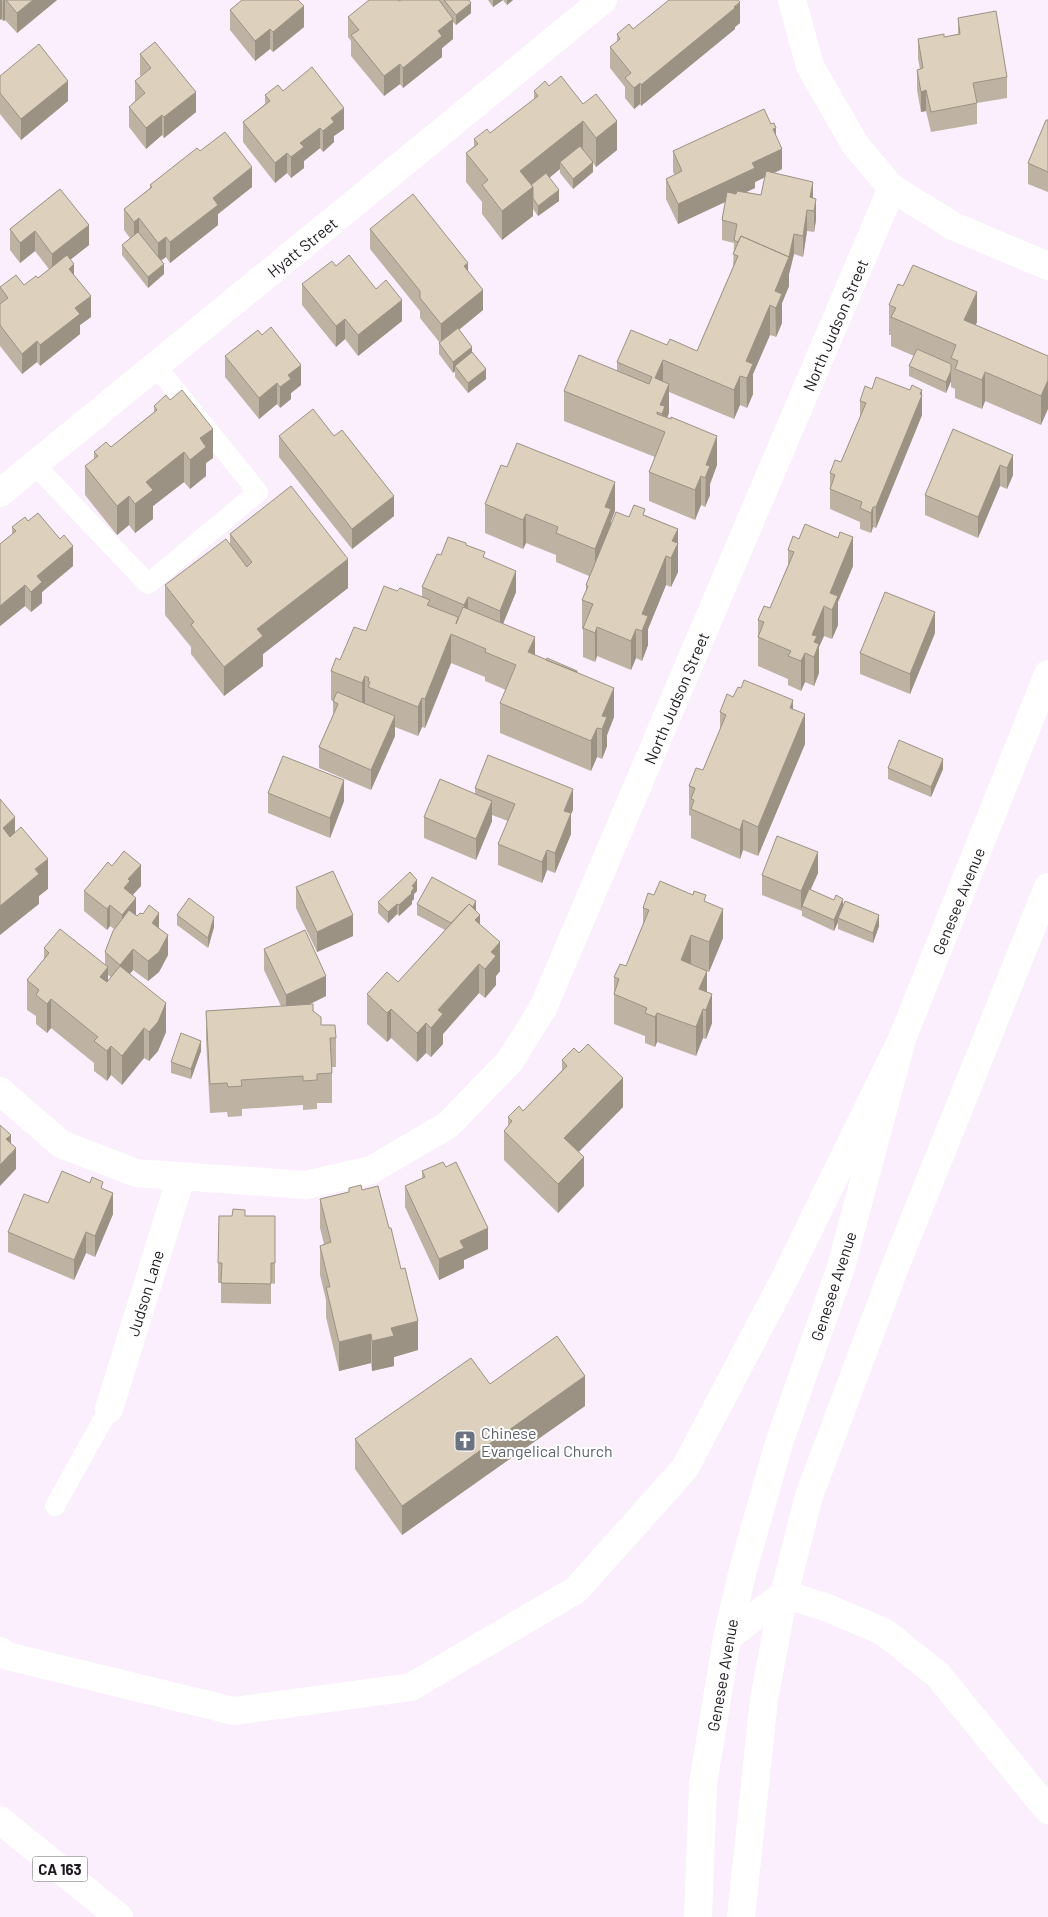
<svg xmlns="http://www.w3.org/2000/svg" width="1048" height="1917" font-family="Barlow,sans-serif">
<rect width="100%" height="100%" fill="#fbeefd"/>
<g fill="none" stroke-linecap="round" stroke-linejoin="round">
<path stroke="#fff" stroke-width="20" d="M35 465 148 584 258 492 156 366
M55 1506 109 1409"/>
<path stroke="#fff" stroke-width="28" d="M892 188 953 226 1048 266
M0 493 603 0
M0 1091 61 1144 136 1173 306 1185 371 1170 448 1125 510 1061 543 1008 892 188 856 146 810 66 792 0
M109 1409 181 1177"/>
<path stroke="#fff" stroke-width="28" d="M698 1917 703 1784 727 1638 743 1570 779 1443 841 1267 902 1039 1048 674
M741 1917 764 1699 784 1594 809 1496 893 1272 1048 887"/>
<path stroke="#fff" stroke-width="28" d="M727 1638 784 1594 828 1608 884 1632 938 1675 1048 1810
M0 1651 7 1656 234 1711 411 1687 576 1590 685 1468 784 1280 902 1039
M0 1820 119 1917"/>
</g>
<path fill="#beb3a3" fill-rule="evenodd" d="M0 0H57L17 33 5 20 3 21 2 19Z
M401 0H469L471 13 456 25 453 22V39L442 48V57L403 88 400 84 384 96 351 56V41L348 37V17Z
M488 0H513L507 5 503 0 493 7Z
M230 10 304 27 273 52 270 49 255 61 230 30Z
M958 18 1007 77V98L977 103V124L931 132 926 111 921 112 917 90V70L920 69 918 59V39L944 37 958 34Z
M740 23 735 27V29L641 106 640 104 634 109 625 98V87L610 68V47L617 42V34L633 29Z
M140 54 196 112 164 138 162 135 146 149 129 127V107L135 101V81L141 76 140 75Z
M0 76 68 101 21 140 0 114Z
M549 86 617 150 596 167 593 163V172L573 189 560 173V169L549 178 559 201 538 216 533 209V216L502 240 482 214V202L466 182V153L474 146V139L490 133 534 99V91Z
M283 91 344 129 334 136V142L323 152 320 148 304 161V168L291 178 287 173 275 183 243 142V122L265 104V95Z
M1048 120V192L1028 184V163Z
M776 136 782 169 774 173 813 198 816 220 814 232 807 231 803 257 794 254 789 274V286L782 303V323L776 337 770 335 753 374V394L747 408 740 405 734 419 669 392V413L667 418 717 465 710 484V495L705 507 701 505 695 520 649 501V472L655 457 564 421V391L617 371V362L667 345 697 351 733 267 734 243 722 240V220L725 202 678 224 666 199V179L675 175 673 172V151ZM765 177 761 195 746 192 755 188V182Z
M200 151 252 187 218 214V225L170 263 166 257 161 260 164 274 148 288 122 255V245L130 238 124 230V209L150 188V185Z
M60 189 89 245 70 260 74 275 91 317 80 325V334L40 366 37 362 22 374 0 346V287L24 285 38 278 49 269 35 251 20 263 10 250V229Z
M370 229 468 271 483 310 459 330 472 352 486 379 468 393 455 377V371L453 373 439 354V343H440L420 318V311L370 249Z
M336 266 402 321 358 356 345 339 336 347 302 305V284Z
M889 305 977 322 975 325 1048 356 1041 425 985 401 982 409 955 398V389L951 387V381L946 393 909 376V366L914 356 891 346V335H889Z
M225 356 301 385 291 393V399L280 408 277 404 259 419 225 377Z
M872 389 922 390V415L876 528 873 527 871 533 860 529V522L830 509V473L841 462 860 417V401Z
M154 406 213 458 206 463V476L190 489 184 482 153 506V519L135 533 129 525 117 535 85 495V466L94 459V452L111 447 154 412Z
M279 436H334L394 516 352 549 279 457Z
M1013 455V475L1007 489 1000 486 978 538 925 515V495Z
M485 504 615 511 611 521V525L629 517 645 515 678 529V572L671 587 666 585 648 629V645L642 661 636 658 631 670 597 656 595 662 583 657V630L582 629V600L586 592V585L589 576 556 562V555L526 543 523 549 485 533Z
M28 521 73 566 42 592V603L31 612 25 606 0 626V544L12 534V527Z
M230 534 348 588 263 654V666L224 696 191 654V647L165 615V585L230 545Z
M466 545 485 558 516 592 503 624 535 655 577 673 614 717 607 735V746L602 759 597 757 591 771 500 733V703L506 690 485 681V677L451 663 425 728 422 727 418 736 395 727V736L371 790 319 768V747L333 716V701L331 700V671L366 631 397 591 422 597V587L441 555Z
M788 550 853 566 838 602V625L832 639 824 636 819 647V673L814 686 805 682 801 691 788 685V679L758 666V620L770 608 788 565Z
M935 633 910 694 860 674V653Z
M733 697 793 710 805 744 758 856 743 850 740 859 691 838V816L689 815V786L703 770 720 730V712Z
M888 768 943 769 931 797 888 779Z
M475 788 573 810 571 814V834L555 873 547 870 542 883 498 865V844L508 821 492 815V821L476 860 424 838V817L475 794Z
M268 793 344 801 330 838 268 813Z
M112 866 141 886 132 895 136 915 159 928 168 955 159 972 148 981 133 970 130 974 166 1032 158 1051 149 1061 144 1058 122 1085 111 1075 107 1081 94 1071V1063L51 1028 47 1033 36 1024V1016L27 1010V980L44 959V948L105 965V952L114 929 110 926 107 930 84 911V891ZM108 975 111 977 108 981Z
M818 873 810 890 843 906 879 926 873 943 838 929V922L834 931 802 916V911L762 895V875Z
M296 887 353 936 317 952 296 908Z
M417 891 414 894V899L412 901V904L399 916 397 914 388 923 378 913V902Z
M654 895 706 902 723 938 709 972 691 964 707 992 712 1023 706 1039 703 1038 696 1056 657 1042 655 1047 645 1043V1036L614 1024V977L626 966 643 924V908Z
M417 904 476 911 480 925 500 971 496 976V985L485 998 479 993 443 1034V1044L431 1057 426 1053 417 1062 391 1038 387 1042 367 1024V994L398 982 445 930 417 915Z
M177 915 214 927 208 948 177 925Z
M264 949 326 996 310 1004 321 1025 336 1038V1067H332V1103H317V1109L303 1110V1105L242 1109V1116L228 1117 227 1112 210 1113 206 1040V1011L281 1006 264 970Z
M201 1051 191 1079 171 1073V1062Z
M562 1060 623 1107 578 1152 584 1186 558 1213 504 1160V1131L508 1126V1117L523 1111 562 1070Z
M422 1171 488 1249 464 1260V1268L439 1280 405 1207V1186L422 1178Z
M349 1188 418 1350 394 1357V1366L372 1371 371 1363 339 1371 326 1317V1300L320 1275V1246L324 1244 320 1228V1199L349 1192Z
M103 1189 113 1214 95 1257 86 1253 74 1280 8 1252V1232L48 1203Z
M245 1216H275V1284L271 1283V1304L221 1303V1283H218V1263Z
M490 1384 585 1406 402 1535 355 1469V1439Z"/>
<path fill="#9b9284" d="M0 0H2V19L0 20Z
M4 0H5V20L3 21V1Z
M33 0H57L17 33V13Z
M493 0H503L493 7Z
M507 0H513L507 5Z
M740 2V23L735 27V29L641 106V85Z
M471 3V13L456 25V15Z
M304 6V27L273 52V32Z
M453 19V39L442 48V57L403 88V68L438 31Z
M270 29V49L255 61V41Z
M400 64V84L384 96V76Z
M68 81V101L21 140V119Z
M640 83V104L634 109V88Z
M926 90V111L921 112V92Z
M196 92V112L164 138V117Z
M344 108V129L334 136V142L323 152V131L331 118Z
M162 115V135L146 149V128Z
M583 121V150L560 162V169L533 191V216L502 240V211L520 171Z
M617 121V150L596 167V138Z
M320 128V148L304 161V168L291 178V157L300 143Z
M776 128V149L773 129Z
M782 149V169L755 182V188L678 224V204L752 163Z
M287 153V173L275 183V163Z
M593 162V172L573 189V179Z
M252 167V187L218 214V225L170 263V242L213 198Z
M813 182V202L810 197Z
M559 190V201L538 216V206Z
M816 199V220L814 232V211Z
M807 210V231L803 257V236Z
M139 218V238L134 242V222Z
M89 225V245L52 274V254Z
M35 231V251L20 263V243Z
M794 234V254L789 274V286L782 303V323L776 337 775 291Z
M166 237V257L158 263V243Z
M468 263V284L464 266Z
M74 264V285L69 269Z
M164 264V274L148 288V277Z
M483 290V310L441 344V324Z
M977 292V322L964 350V320Z
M91 296V317L80 325V334L40 366V345L75 308Z
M402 300V321L358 356V335Z
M770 305V335L753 374V394L747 408 746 361Z
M345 319V339L336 347V326Z
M37 341V362L22 374V354Z
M472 347V358L455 366V371L453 373V362Z
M663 360V389L655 378Z
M301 365V385L291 393V399L280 408V387L288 375Z
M486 369V379L468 393V383Z
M951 371V381L946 393V382Z
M985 372V401L982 409V380Z
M740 376V405L734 419V390Z
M1048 380V409L1041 425V396Z
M277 383V404L259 419V398Z
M669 384V413L665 422V432L662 431V414L660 405Z
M922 390V415L876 528V507Z
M213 429V458L206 463V476L190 489V460L200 438Z
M717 436V465L710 484V495L705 507 706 465Z
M184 452V482L153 506V519L135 533V504L146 482Z
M1013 455V475L1007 489V468Z
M1000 465V486L978 538V517Z
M701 476V505L695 520V490Z
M615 482V511L611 521V538L595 578V549L605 507Z
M129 496V525L117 535V506Z
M394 496V516L352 549V529Z
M873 507V527L871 533V513Z
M526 514V543L523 549V520Z
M678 529V572L671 587V558L672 541Z
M853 537V566L838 602V625L832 639V610L830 593Z
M73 546V566L42 592V603L31 612V592L37 576Z
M666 556V585L648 629V645L642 661V614Z
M348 559V588L263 654V666L224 696V667L257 629Z
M516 571V592L500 631V611Z
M25 585V606L0 626V606Z
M468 597V617L464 626V605Z
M824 606V636L819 647V673L814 686V657L812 635Z
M935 612V633L910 694V674Z
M597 627V656L595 662V633Z
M636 629V658L631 670V641Z
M451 634V663L425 728V699Z
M535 637V666L528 652Z
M805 653V682L801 691V661Z
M365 676V706L362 713V683Z
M614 688V717L607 735V746L602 759V716Z
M422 698V727L418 736V707Z
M793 700V729L790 708Z
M805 714V744L758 856V827Z
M395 716V736L371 790V770Z
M597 728V757L591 771V741Z
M943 759V769L931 797V787Z
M344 780V801L330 838V818Z
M573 789V810L571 814V834L555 873V853L564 811Z
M492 801V821L476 860V839Z
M15 817V846L3 828Z
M743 820V850L740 859V830Z
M547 850V870L542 883V862Z
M818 852V873L803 907 802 906 801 911V891Z
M48 859V889L39 896V904L0 935V906L35 869Z
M141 865V886L130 898 124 888 128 879Z
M417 880V891L414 894V899L412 901V904L399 916V905L412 886Z
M136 898V919L122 935V915Z
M843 899V909L838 918V922L834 931V920Z
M476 901V912L461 929Z
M397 904V914L388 923V912Z
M110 905V926L107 930V909Z
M723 909V938L709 972V942Z
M159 913V934L152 923Z
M353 915V936L317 952V932Z
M480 915V944L475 920Z
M879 915V926L873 943V933Z
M214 917V927L208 948V938Z
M168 935V955L159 972 148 981V961Z
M691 935V964L681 989V960Z
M500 942V971L496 976V985L485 998V969L491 952Z
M133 949V970L120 985V965Z
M479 964V993L443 1034V1044L431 1057V1028L438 1010Z
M108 967V996L100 977Z
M707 971V1000L699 989Z
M326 976V996L286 1016V995Z
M712 994V1023L706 1039V1010Z
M51 999V1028L47 1033V1004Z
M166 1003V1032L158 1051 149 1061V1032Z
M391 1009V1038L387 1042V1013Z
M703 1009V1038L696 1056V1027Z
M657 1013V1042L655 1047V1017Z
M426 1023V1053L417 1062V1033Z
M144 1028V1058L122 1085V1056Z
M201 1041V1051L191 1079V1069Z
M111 1046V1075L107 1081V1051Z
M623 1078V1107L564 1167V1138Z
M11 1135V1154L16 1148V1169L0 1186V1165L6 1139Z
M584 1157V1186L558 1213V1184Z
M113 1193V1214L95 1257V1236Z
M488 1228V1249L464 1260V1268L439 1280V1259L460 1241Z
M86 1232V1253L74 1280V1260Z
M418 1321V1350L394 1357V1366L372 1371V1341L391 1328Z
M371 1334V1363L339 1371V1342Z
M585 1376V1406L402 1535V1506Z"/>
<path fill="#ddd0bd" stroke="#9b9284" d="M6 0H33L17 13Z
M242 0H298L304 6 273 32 270 29 255 41 230 10Z
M369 0H398L399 1 401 0H439L453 19 438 31 442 36 403 68 400 64 384 76 351 35 359 30 348 17Z
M444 0H469L471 3 456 15Z
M669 0H738L740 2 734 7 735 8 641 85 640 83 634 88 625 78 631 73 610 47 620 39 617 34 629 24 633 29Z
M996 11 1007 77 973 83 977 103 931 112 926 90 921 92 917 70 923 68 918 39 944 34V37L960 34 958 18Z
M155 42 196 92 164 117 162 115 146 128 129 107 145 93 135 81 151 68 140 54Z
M39 44 68 81 21 119 0 93V76Z
M312 67 344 108 331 118 334 122 323 131 320 128 300 143 304 147 291 157 287 153 275 163 243 122 270 101 265 95 278 85 283 91Z
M561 76 583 104 596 94 617 121 596 138 583 121 520 171 533 187 502 211 482 185 488 180 466 153 478 144 474 139 487 129 490 133 538 96 534 91 545 81 549 86Z
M764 109 771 124 774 123 776 128 773 129 782 149 752 163 755 168 678 204 666 179 682 171 673 151Z
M1046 120H1048V172L1028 163Z
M225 132 252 167 213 198 218 205 170 242 166 237 158 243 139 218 134 222 124 209 152 187 150 185 197 148 200 151Z
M580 146 593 162 573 179 560 162Z
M766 171 813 182 810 197 816 199 814 211 807 210 803 236 794 234 789 257 741 236 738 242 734 240 737 224 722 220 727 192 736 194 737 191 761 195Z
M546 173 559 190 538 206 533 198V187L531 185Z
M60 189 89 225 52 254 35 231 20 243 10 229Z
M413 194 468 263 464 266 483 290 441 324 420 298V291L370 229Z
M138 232 164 264 148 277 122 245Z
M741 236 789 257 775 291 782 294 776 308 770 305 746 361 753 364 747 378 740 376 734 390 663 360 655 378 669 384 660 405 665 406 662 414 657 412V414L671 419V417L717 436 706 465 710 466 705 478 701 476 695 490 649 472 665 432 564 391 579 355 649 384 652 377 617 362 631 330 667 345 670 339 697 351 738 256 733 254Z
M67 255 74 264 69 269 91 296 75 308 80 314 40 345 37 341 22 354 0 325V304L8 298 0 287 16 275 24 285 36 276 38 278Z
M349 255 376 289 386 280 402 300 358 335 345 319 336 326 302 284 332 261 336 266Z
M913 265 977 292 964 320 1048 356V380L1041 396 985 372 982 380 955 369 958 361 951 358 956 345 891 317 896 308 889 305 898 284 903 286Z
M271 327 301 365 288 375 291 379 280 387 277 383 259 398 225 356 258 330 262 335Z
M458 328 472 347 453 362 439 343Z
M917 349 951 364V371L946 382 909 366Z
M472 352 486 369 468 383 455 366Z
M876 377 910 390 912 385 922 390 920 394 922 395 876 507H873L871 513 860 508 862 502 830 489 835 475 830 473 835 460 841 462 866 403 860 401 865 386 872 389Z
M182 390 213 429 200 438 206 447 190 460 184 452 146 482 153 490 135 504 129 496 117 506 85 466 98 456 94 452 106 442 111 447 157 410 154 406 166 395 170 400Z
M313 409 334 436 342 430 394 496 352 529 279 436Z
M953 429 1013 455 1007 468 1000 465 978 517 925 495Z
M517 443 615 482 605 507 611 509 595 549 556 533 558 527 526 514 523 520 485 504 501 465 507 467Z
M291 486 348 559 257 629 263 636 224 667 191 625 194 622 165 585 226 539 247 567 252 562 230 534Z
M634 505 645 509 643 515 678 529 672 541 678 543 671 558 666 556 642 614 648 616 642 631 636 629 631 641 597 627 595 633 583 628 593 604 582 600 588 586 586 585 616 512 629 517Z
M38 513 60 539 64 535 73 546 37 576 42 582 31 592 25 585 0 606V544L16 531 12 527 25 517 28 521Z
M805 524 838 538 840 532 853 537 830 593 838 596 832 610 824 606 812 635 817 636 814 642 819 644 814 657 805 653 801 661 788 656 791 651 758 637 764 622 758 620 764 606 770 608 794 552 788 550 793 536 799 539Z
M448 537 466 543V545L485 552 483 557 516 571 500 611 468 597 464 605 422 587 437 554 441 555Z
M384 586 397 591 400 588 430 600 427 605 458 617 456 624 463 607 535 637 528 652 614 688 602 716 607 717 602 729 597 728 591 741 500 703 516 665 485 652 486 649 451 634 425 699 422 698 418 707 368 687 370 682 368 681 369 678 365 676 362 683 331 671 336 658 340 660 354 627 366 631Z
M885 592 935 612 910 674 860 653Z
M547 658 577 671V672L546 660Z
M744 680 793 700 790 708 805 714 758 827 743 820 740 830 691 809 694 800 691 799 695 788 689 786 696 768 703 770 726 715 720 712 727 694 733 697 738 687 741 688Z
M337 692 395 716 371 770 319 747 338 704 333 701Z
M899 740 943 759 931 787 888 768Z
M488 755 573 789 564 811 571 813 555 853 547 850 542 862 498 844 515 804 475 788Z
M283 756 344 780 330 818 268 793Z
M440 779 492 801 476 839 424 817Z
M0 799 15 817 3 828 10 837 21 827 48 859 35 869 39 874 0 906Z
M777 836 818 852 801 891 762 875Z
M124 851 141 865 128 879 130 881 124 888 136 898 122 915 110 905 107 909 84 891 108 862 112 866Z
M333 871 353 915 317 932 296 887Z
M410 872 417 880 412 886 414 888 411 892 412 893 399 905 397 904 388 912 378 902Z
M432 877 476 901 473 907 469 904 451 923 417 904Z
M660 881 693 895 694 891 706 895 704 901 723 909 709 942 691 935 681 960 707 971 699 989 712 994 706 1010 703 1009 696 1027 657 1013 655 1017 645 1013 647 1008 614 994 619 979 614 977 620 964 626 966 649 910 643 908 648 893 654 895Z
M809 889 834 900 836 895 843 899 834 920 802 906Z
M189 898 214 917 208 938 177 915Z
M845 901 879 915 873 933 838 918Z
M469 904 480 915 475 920 500 942 491 952 496 956 485 969 479 964 438 1010 443 1014 431 1028 426 1023 417 1033 391 1009 387 1013 367 994 387 972 398 982Z
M149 905 159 913 152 923 168 935 159 952 148 961 133 949 120 965 105 952 113 931 129 910 137 916 140 913 143 914Z
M60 929 108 967 100 977 107 982 120 966 166 1003 158 1022 149 1032 144 1028 122 1056 111 1046 107 1051 94 1041 98 1037 51 999 47 1004 36 995 39 990 27 980 49 953 44 948Z
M305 930 326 976 286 995 264 949Z
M313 1004V1011L321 1017V1025H335L336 1038H330L332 1073 317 1074V1080L303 1081V1076L241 1080 242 1086 228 1087 227 1083 210 1084 206 1011Z
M181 1033 201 1041 191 1069 171 1062Z
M588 1044 623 1078 564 1138 584 1157 558 1184 504 1131 512 1121 508 1117 519 1106 523 1111 567 1066 562 1060 574 1048 579 1053Z
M0 1125 11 1135 6 1139 16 1148 0 1165Z
M443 1162 446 1167 456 1162 488 1228 460 1241 464 1248 439 1259 405 1186 425 1177 422 1171Z
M62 1171 90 1183 92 1177 103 1182 101 1188 113 1193 95 1236 86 1232 74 1260 8 1232 24 1194 48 1203Z
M361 1185 362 1190 378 1186 389 1228H391L401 1269 405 1268 418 1321 391 1328 394 1336 372 1341 371 1334 339 1342 326 1287H330L320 1246 331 1242 320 1199 349 1192V1188Z
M233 1209 245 1210V1216H275V1263H271V1284L221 1283 222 1263H218L219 1216H232Z
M557 1336 585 1376 402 1506 355 1439 471 1358 490 1384Z"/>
<defs>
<g id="church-square" transform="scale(1.125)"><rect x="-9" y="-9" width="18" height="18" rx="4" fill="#6b7280" stroke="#fff"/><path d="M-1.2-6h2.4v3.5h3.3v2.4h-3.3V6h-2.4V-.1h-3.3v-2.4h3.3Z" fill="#fff"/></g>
</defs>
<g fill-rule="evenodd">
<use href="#church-square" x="465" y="1441"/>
</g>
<g text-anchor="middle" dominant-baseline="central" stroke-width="4" stroke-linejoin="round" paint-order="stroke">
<rect fill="#fff" stroke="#625e62" stroke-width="1" x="32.5" y="1856.5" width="55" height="25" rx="4"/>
<g font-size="15" font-weight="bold" fill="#1e191f">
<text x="60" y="1869">CA 163</text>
</g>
<g font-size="16" fill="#1e191f" stroke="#fff">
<text transform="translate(302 247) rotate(-39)">Hyatt Street</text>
<text transform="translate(835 325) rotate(-67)">North Judson Street</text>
<text transform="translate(676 698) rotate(-67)">North Judson Street</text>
<text transform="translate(958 901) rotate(-68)">Genesee Avenue</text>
<text transform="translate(833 1286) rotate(-72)">Genesee Avenue</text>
<text transform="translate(145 1293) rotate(-73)">Judson Lane</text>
<text transform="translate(722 1675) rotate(-80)">Genesee Avenue</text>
</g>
<g font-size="16" fill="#5b616d" stroke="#fff" text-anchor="start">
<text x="481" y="1432">Chinese<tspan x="481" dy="18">Evangelical Church</tspan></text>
</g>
</g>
</svg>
